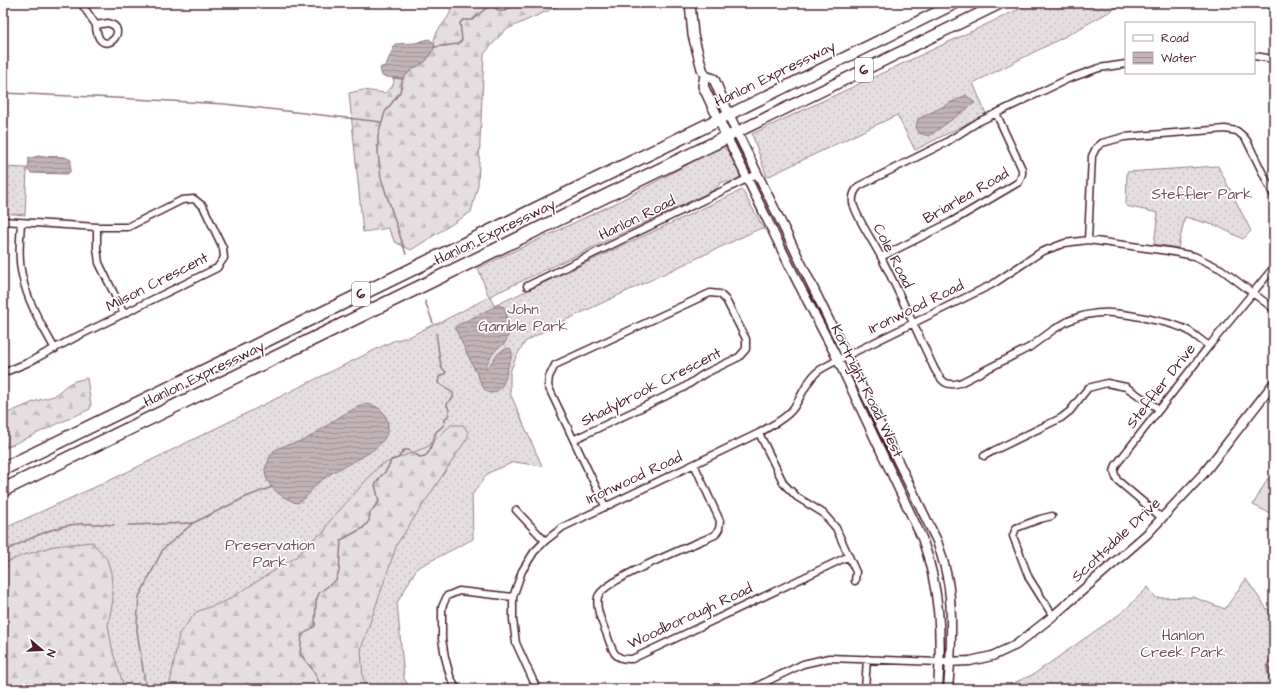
<svg xmlns="http://www.w3.org/2000/svg" width="1277" height="692" font-family="'Architects Daughter',sans-serif">
<defs>
<pattern id="grass-dots" width="8" height="8" patternUnits="userSpaceOnUse"><rect width="8" height="8" fill="#e5dee0"/><path d="M2 2h.1M6 6h.1" fill="none" stroke="#c6bec0" stroke-width="1.8" stroke-linecap="round"/></pattern>
<pattern id="forest-firs" width="22" height="20" patternUnits="userSpaceOnUse"><rect width="22" height="20" fill="#e5dee0"/><path d="M5 1l3.5 6h-7zM16 11l3.5 6h-7z" fill="#c6bec0"/></pattern>
<pattern id="water-rules" width="6" height="5" patternUnits="userSpaceOnUse"><rect width="6" height="5" fill="#c1b3b6"/><path d="M0 2.5h6" fill="none" stroke="#9f9194"/></pattern>
</defs>
<rect width="100%" height="100%" fill="#fff"/>
<filter id="ink" filterUnits="userSpaceOnUse"><feTurbulence type="fractalNoise" baseFrequency=".025" numOctaves="2"/><feDisplacementMap in="SourceGraphic" scale="8" xChannelSelector="R" yChannelSelector="G"/><feConvolveMatrix kernelMatrix="1 2 1 2 8 2 1 2 1" color-interpolation-filters="sRGB"/></filter>
<g filter="url(#ink)">
<path fill="url(#grass-dots)" stroke="#987e86" d="M1032 3H1125L1066 36 973 83 986 114 915 150 897 115 767 177 752 134Z
M720 147 725 148 728 152 740 173 739 178 731 182H721L716 189 490 296 494 306 742 190 765 230 761 228 549 328 525 342 516 357 510 372V393L542 466 514 462 488 473 472 495 473 539 417 568 397 603 404 678 410 689H29L3 633V529L117 477 393 341 411 336 430 326 439 323 489 297 478 268 616 203Z
M1218 166 1251 231 1243 239 1217 226 1185 217 1178 248 1154 244 1158 213 1126 206 1127 172Z
M3 167 27 168 25 215 3 213Z
M1246 579 1267 609 1274 612V689H1000L1034 674 1124 611 1148 587 1156 598 1193 597 1225 609Z"/>
<path fill="url(#forest-firs)" stroke="#987e86" d="M451 3H565L505 30 484 54 478 185 471 212 411 250 395 242 388 228 363 232 349 93 363 90 385 93C390 89 396 85 393 78L402 79 413 69 426 61 435 47C430 34 446 23 450 13 451 10 451 6 451 3Z
M87 378 91 405 90 409 3 449V415L36 401 54 396 67 385 75 381Z
M451 425H463L468 432V437L397 544 361 649 363 678 368 689H169L179 634 196 612 226 601 296 557 315 538 325 531 328 523 380 465 427 447Z
M92 542 107 559 111 573 113 600 108 625 113 653 125 689H3V564L21 556 54 546Z"/>
<path fill="#e5dee0" stroke="#987e86" d="M1268 478 1274 481V515L1253 505Z"/>
<path fill="url(#water-rules)" stroke="#91787e" d="M429 39 434 43 435 47 426 61 413 69 402 79 393 78 382 76 380 68 386 65 395 44 415 43Z
M966 95 975 103 929 136 919 133 916 127 918 119Z
M38 156 65 157 71 160 70 172 67 174 31 173 28 170 29 160 28 159Z
M498 305 504 307C507 317 512 335 504 344 503 345 501 346 499 347 493 353 487 361 485 369H487C494 360 498 349 510 348 511 350 512 351 512 354 512 358 509 362 508 366 507 371 506 377 504 382 500 391 490 399 483 387L455 328 456 326Z
M366 404C375 405 382 408 386 417 399 448 347 462 329 475 324 478 319 482 315 486 308 494 307 498 297 503 284 499 265 487 265 470 265 468 267 464 268 462 269 458 271 453 274 451 282 444 298 444 308 438 328 426 344 411 366 404Z
M1274 659V689H1271L1266 666 1270 660Z"/>
<g fill="none" stroke-linecap="round" stroke-linejoin="round">
<path stroke="#91787e" stroke-width="1.5" d="M434 47 458 44 462 40 460 23 463 20H472L491 4 499 11H505L514 3
M403 78 400 92 385 112 378 135V153L381 178 406 254
M3 93 116 98 225 104 382 122
M425 301 433 323
M128 525 193 523
M3 552C25 541 55 525 79 524 91 523 103 524 114 525
M146 689 137 631V623L139 597 163 549 193 523 246 497 272 487
M322 689 314 671 300 654 302 635 315 626 316 601 319 593 336 580 339 571 341 540 363 528 369 521 370 513 379 501 375 485 381 476 385 472 390 464V462L391 460 398 458 404 450H408L420 457 425 456 429 452 436 432 444 425 445 419 449 415V410L447 405 448 402C452 399 454 399 453 393L438 383 439 377 444 374 446 372 441 367 436 333"/>
<g stroke="#4a1f2b" stroke-width="9">
<path id="minor" d="M81 3 96 25
M108 23C129 28 108 53 99 38 97 34 96 29 96 25Z
M1254 56 1274 59
M1126 64 1099 68 1068 79 978 122 945 143 859 186C854 191 852 196 853 203 857 219 873 241 881 257 900 294 917 332 935 370 942 381 945 387 960 383L1030 347 1053 330 1068 321C1098 308 1120 313 1150 319 1163 322 1177 324 1189 331 1196 336 1202 341 1209 346
M3 221 97 227H128L182 200 194 199 203 206 223 248 224 258 217 268 76 337 27 363 3 373
M21 223C20 240 18 258 22 275 27 301 42 326 55 349
M97 227V248L99 263 124 314
M1088 240 1092 156 1096 148 1102 143 1124 137 1225 129 1237 131 1244 137 1247 141 1274 196
M881 257 951 222 1019 182 1022 174V169L996 113
M527 286 757 174
M759 433 784 484 797 497 823 513 836 528 856 572 855 581
M575 439 683 388 704 374 739 357 746 349V339L726 300 720 294 710 293 555 365 549 377 548 386 605 506
M984 456 993 451 1061 418 1070 411 1088 388 1107 383 1126 387 1159 409
M694 464 720 521 719 529 715 535C695 544 602 580 598 597 595 609 603 624 607 635 613 651 613 660 632 659L849 556
M516 510 545 541
M1052 516 1040 519 1016 528 1013 536 1029 578 1053 616
M1162 518 1117 480 1114 472 1116 465 1209 346 1274 267
M456 689 450 676 445 657 442 639V607L447 596 459 591 513 597
M537 689 516 643 513 620V597L522 571 534 552 545 541 563 527 759 433C770 426 784 420 792 410 801 399 805 383 816 373 820 369 827 366 832 363L993 284 1041 252 1065 243 1088 240 1168 251 1194 256 1221 269 1274 309
M751 689 803 664 829 658 940 662
M865 689 867 659"/>
</g>
<g stroke="#4a1f2b" stroke-width="11">
<path id="tertiary" d="M737 132 937 541C942 556 947 572 949 588 953 621 951 656 948 689
M727 137 796 279 835 354 922 538C940 589 942 636 938 689
M945 662 970 661 992 656 1016 645 1053 616 1147 534 1204 473 1274 383"/>
</g>
<g stroke="#4a1f2b" stroke-width="12">
<path id="secondary" d="M690 3 693 35 702 69 705 76 703 86 727 137
M705 76 714 79 729 115 737 132"/>
</g>
<g stroke="#4a1f2b" stroke-width="13">
<path id="trunk" d="M718 120 956 3
M727 137 1001 3"/>
</g>
<g stroke="#4a1f2b" stroke-width="15">
<path id="motorway" d="M3 469 718 120
M3 490 727 137"/>
</g>
<use href="#minor" stroke="#fff" stroke-width="6"/>
<use href="#tertiary" stroke="#fff" stroke-width="8"/>
<use href="#secondary" stroke="#fff" stroke-width="9"/>
<use href="#trunk" stroke="#fff" stroke-width="10"/>
<use href="#motorway" stroke="#fff" stroke-width="12"/>
</g>
</g>
<g text-anchor="middle" dominant-baseline="central" stroke-width="3.5" stroke-linejoin="round" paint-order="stroke">
<g fill="#fff" stroke="#80626b" stroke-width="1">
<rect x="855" y="58" width="18" height="24" rx="3"/>
<rect x="352" y="282" width="18" height="24" rx="3"/>
</g>
<g font-size="14" font-weight="bold" fill="#4a1f2b">
<text x="864" y="70">6</text>
<text x="361" y="294">6</text>
</g>
<g font-size="15" fill="#4a1f2b" stroke="#fff">
<text transform="translate(775 74) rotate(-26)">Hanlon Expressway</text>
<text transform="translate(966 196) rotate(-30)">Briarlea Road</text>
<text transform="translate(637 218) rotate(-26)">Hanlon Road</text>
<text transform="translate(495 232) rotate(-26)">Hanlon Expressway</text>
<text transform="translate(893 256) rotate(63)">Cole Road</text>
<text transform="translate(157 282) rotate(-27)">Milson Crescent</text>
<text transform="translate(916 307) rotate(-26)">Ironwood Road</text>
<text transform="translate(204 374) rotate(-26)">Hanlon Expressway</text>
<text transform="translate(1161 386) rotate(-52)">Steffler Drive</text>
<text transform="translate(651 387) rotate(-27)">Shadybrook Crescent</text>
<text transform="translate(867 391) rotate(64)">Kortright Road West</text>
<text transform="translate(634 478) rotate(-25)">Ironwood Road</text>
<text transform="translate(1116 540) rotate(-43)">Scottsdale Drive</text>
<text transform="translate(690 616) rotate(-25)">Woodborough Road</text>
</g>
<g font-size="15" fill="#714f58" stroke="#fff">
<text x="1202" y="194">Steffler Park</text>
<text x="523" y="309">John<tspan x="523" dy="17">Gamble Park</tspan></text>
<text x="270" y="545">Preservation<tspan x="270" dy="17">Park</tspan></text>
<text x="1183" y="635">Hanlon<tspan x="1183" dy="17">Creek Park</tspan></text>
</g>
</g>
<rect width="1277" height="692" fill="none" stroke="#fff" stroke-width="16"/>
<rect x="8" y="8" width="1261" height="676" fill="none" stroke="#4a1f2b" stroke-width="1.5" filter="url(#ink)"/>
<rect x="1125" y="22" width="130" height="52" fill="#ffffff" stroke="#b7a5aa"/>
<rect x="1133" y="35" width="20" height="6" fill="#ffffff" stroke="#b7a5aa"/>
<text x="1161" y="42" font-size="12" fill="#4a1f2b">Road</text>
<rect x="1133" y="52" width="20" height="12" fill="url(#water-rules)" stroke="#b7a5aa"/>
<text x="1161" y="62" font-size="12" fill="#4a1f2b">Water</text>
<g transform="translate(42 650) rotate(109)" stroke="#ffffff" stroke-width="3" paint-order="stroke">
<path d="M0-3L7 15L0 10L-7 15Z" fill="#4a1f2b"/>
<text y="-6" font-size="11" font-weight="bold" text-anchor="middle" fill="#4a1f2b">N</text>
</g>
</svg>
